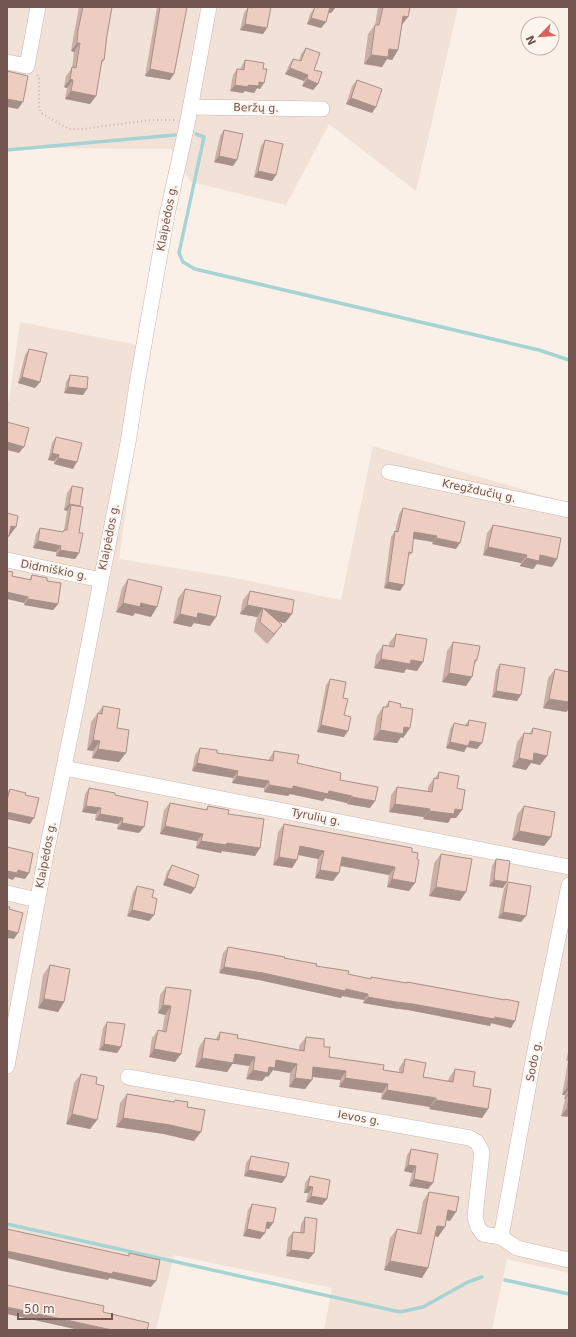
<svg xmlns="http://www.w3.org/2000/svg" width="576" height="1337" font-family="'DejaVu Sans',sans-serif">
<rect width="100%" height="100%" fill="#faf0e8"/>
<path fill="#f1e1d7" d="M7 7H458L416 191 329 124 286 205 191 182 171 149 25 148 7 150Z
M20 322 148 347 119 559 235 578 341 600 373 446 569 503V1273L507 1259 492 1330H324L332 1288 174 1255 156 1330H7V401H9Z"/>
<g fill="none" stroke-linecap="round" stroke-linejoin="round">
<path stroke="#a6d3d3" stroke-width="3.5" d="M196 134 204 137 179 253 183 262 195 269 539 350 569 360
M7 150 175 135
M7 1224 400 1312 423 1307 468 1282 482 1277
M505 1280 569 1294"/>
<g stroke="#cbb7af" stroke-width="16">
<path id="street" d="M7 62 27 66 38 7
M190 107 322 109
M389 472 569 510
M7 560 101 580
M64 768 569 867
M7 893 38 900
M7 1066 47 849 77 704 128 443 137 384 167 215 188 120 209 7
M128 1077 470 1138 477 1142 482 1152 475 1217 478 1227 483 1234 501 1237 517 1248 569 1260
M501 1237 535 1050 569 885"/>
</g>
<path stroke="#d2b0a6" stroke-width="2" stroke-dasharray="1 3" stroke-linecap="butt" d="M37 75 39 77V106L41 113 69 129H83L151 120H175"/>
<use href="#street" stroke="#fff" stroke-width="15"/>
</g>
<path fill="#ccb0a7" d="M79 7H112L107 35 104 60 101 64 96 96 90 104 65 99 67 88 64 87 66 76 72 68 74 52 71 51 73 39Z
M157 7H187L170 80 145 76Z
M248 7H271L263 34 240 30 244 13Z
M315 7H336L331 13 328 12 326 22 321 28 307 24 310 14Z
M378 7H410L402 25 398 50 392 60 387 59 382 67 364 64 368 34 375 25Z
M306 48 314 70 318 84 313 90 302 86 304 81 285 74 289 65 293 59 299 61 301 54Z
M245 60 260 89 257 88 254 93 245 91 243 93 230 91 233 75 237 69 240 70 241 67Z
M357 80 372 113 346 104 352 86Z
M224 130 233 166 214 162 220 136Z
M265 140 276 175 272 181 254 177 261 146Z
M29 349 40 382 35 388 18 383 25 355Z
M70 375 87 389 83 395 64 393 66 382Z
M56 437 73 469 54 464V461L48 460 52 443Z
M72 486 80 506 79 533V553L75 559 56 556V552L33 548 36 534 40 528 62 532 64 530 67 511 64 510 67 493Z
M403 508 456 549 432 544 433 542 413 539 412 553 408 557 400 591 384 588 391 537 395 531 399 514Z
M493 525 557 559 552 567 537 564 533 569 520 566 521 563 483 555 487 533Z
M32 575 47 581 58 604 53 610 24 605V603L12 576 29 580Z
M128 579 151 617 135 613 133 616 116 612 122 588Z
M185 589 210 626 194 623 191 627 173 623 178 598Z
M250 591 285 623 278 622 275 634 267 644 254 631 257 617 240 614 243 600Z
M396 634 417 671 406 669 404 673 374 668 376 655 383 645 389 646V643Z
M453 642 477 660 474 665 472 677 466 686 442 682 447 651Z
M500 664 517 701 492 697 496 670Z
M555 669 566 712 543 708 548 678Z
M330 679 343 698 344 715V737L317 732 326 685Z
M389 701 400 707 410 728 403 738 401 737 397 743 373 740 377 716 383 707H385Z
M103 706 117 728 119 762 92 758 93 751 87 750 91 722Z
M469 720 482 743 477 749 467 747 464 752 446 748 450 729 454 723 465 725Z
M533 728 547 756 540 765 531 763 526 770 512 767 517 742 524 733 529 734Z
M200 748 217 753 269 760V759L274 751 297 763 340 780 370 808 347 804V803L325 798 323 801 290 794 288 796 264 792V788L232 783 233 778 192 771 195 755Z
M439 772 457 788 462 810 456 818H451L448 823 423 819 424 817 389 812 391 795 397 787 428 791V787L434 778H435Z
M89 788 115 795 139 833 117 829 118 824 95 820 96 814 82 812 85 794Z
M10 789 25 795 30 824 7 819V792Z
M170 803 205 810 208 806 228 814 260 848 255 856 222 851 221 853 196 848 197 841 160 834 164 810Z
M524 806 551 837 544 846 512 840 517 815Z
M284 824 412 852 409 891 387 887 389 875 340 866 333 881 315 878 318 859 298 855 297 860 292 868 273 865 278 832Z
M441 854 460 901 429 896 434 863Z
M496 859 503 888 489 886 492 866Z
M172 865 191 894 163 885 167 872Z
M508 882 521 922 498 918 504 888Z
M137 886 152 897 154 915 149 921 127 916 133 892Z
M228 947 284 958 348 974 370 979 371 977 406 983 407 982 504 1000 505 999 511 1028 491 1023 490 1026 408 1010 392 1008 363 1003 364 1000 342 996 341 998 259 980 219 973 223 953Z
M50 965 64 1002 58 1012 38 1008 43 975Z
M166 987 191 990 175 1062 149 1057 152 1038 158 1030 162 1031 165 1015 158 1013 160 995Z
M107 1022 121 1047 117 1053 99 1050 103 1028Z
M220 1032 237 1038 299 1050V1046L306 1037 324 1047 329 1057 383 1070 399 1072V1068L405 1059 423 1077 448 1081 449 1078 455 1069 473 1086 488 1109 482 1118 429 1109 430 1107 381 1099 382 1093 339 1087 340 1080 312 1077V1080L305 1089 289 1087 290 1073 273 1070 268 1077 266 1076 262 1081 246 1079 249 1066 233 1063 227 1072 195 1067 199 1047 205 1038 215 1040Z
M569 1047V1117L561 1116 565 1099H564L565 1095H562L568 1061H566Z
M81 1074 96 1084 97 1120 90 1129 66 1124 74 1083Z
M127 1094 174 1102 175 1100 187 1107 194 1141 164 1134 116 1127 120 1103Z
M411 1149 428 1189 409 1186 412 1173 404 1171 407 1155Z
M251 1156 286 1177 282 1183 244 1176 246 1163Z
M310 1176 327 1199 322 1205 306 1202 308 1193H304L305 1183Z
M429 1192 450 1221 446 1220 438 1237 435 1236 422 1278 384 1270 390 1238 397 1229 417 1233 423 1201Z
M252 1204 269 1229 266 1228 265 1233 260 1239 243 1236 248 1210Z
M305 1217 309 1259 286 1256 288 1238 293 1232 300 1233 301 1224Z"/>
<path fill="#a69088" d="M329 7H336L331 13 326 12Z
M403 16 408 17 401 26Z
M311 18 326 22 321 28 307 24Z
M245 24 267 28 263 34 240 30Z
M77 43H80L74 52 71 51Z
M389 49 398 50 392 60 387 59 382 67 364 64 371 55Z
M290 68 308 75 304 81 285 74Z
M150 69 174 74 170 80 145 76Z
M70 79 73 80 67 88 64 87Z
M307 79 318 84 313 90 302 86Z
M259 82 264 83 260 89 257 88 254 93 245 91 243 93 230 91 235 85H248Z
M71 91 96 96 90 104 65 99Z
M351 98 376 107 372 113 346 104Z
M7 99 23 102 18 109 7 107Z
M219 156 237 160 233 166 214 162Z
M258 171 276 175 272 181 254 177Z
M22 377 40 382 35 388 18 383Z
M68 387 87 389 83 395 64 393Z
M7 442 24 447 19 453 7 450Z
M52 453 59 455 54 461 48 460Z
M58 458 77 462 73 469 54 464Z
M69 504 71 505 67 511 64 510Z
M11 526 16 527 7 539V532Z
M414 532 437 536 433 542 410 538Z
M436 538 460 543 456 549 432 544Z
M38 541 61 546 56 552 33 548Z
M488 547 527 555 521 563 483 555Z
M60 550 79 553 75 559 56 556Z
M540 555 557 559 552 567 537 564 533 569 520 566 526 558Z
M388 582 404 585 400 591 384 588Z
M7 592 28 597 24 603 7 599Z
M28 599 58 604 53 610 24 605Z
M123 603H141L157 607 151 617 135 613 133 616 116 612Z
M247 605 292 614 285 623 261 618 263 608 257 617 240 614Z
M198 613 216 617 210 626 194 623 191 627 173 623 180 614Z
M282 625 275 634 267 644 274 634Z
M381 659 411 660 423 662 417 671 406 669 404 673 374 668Z
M449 673 472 677 466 686 442 682Z
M496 691 521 695 517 701 492 697Z
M549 699 569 702V709L566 712 543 708Z
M321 725 348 731 344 737 317 732Z
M404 727 410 728 403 738 401 737 397 743 373 740 380 730Z
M93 740 100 741 93 751 87 750Z
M470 741 482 743 477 749 467 747 464 752 446 748 450 742Z
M98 749 126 753 119 762 92 758Z
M534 753 547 756 540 765 531 763 526 770 512 767 519 758Z
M197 763 238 771 233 778 192 771Z
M237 776 269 781 264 788 232 783Z
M269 785 293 786 329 791 352 796 347 803 325 798 323 801 290 794 288 796 264 792Z
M352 797 375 801 370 808 347 804Z
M395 804 430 809 424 817 389 812Z
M86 806 101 808 96 814 82 812Z
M455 809 462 810 456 818H451L448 823 423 819 429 811Z
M7 812 34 818 30 824 7 819Z
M100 814 123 818 118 824 95 820Z
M122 823 144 827 139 833 117 829Z
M165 826 203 834 197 841 160 834Z
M519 831 551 837 544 846 512 840Z
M201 841 227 843 260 848 255 856 222 851 221 853 196 848Z
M300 846 324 851 318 859 294 854Z
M279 857 297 860 292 868 273 865Z
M342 857 395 867 389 875 337 865Z
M18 870 29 873 25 879 15 877 13 880 7 878V871Z
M320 870 339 873 333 881 315 878Z
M167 878 195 888 191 894 163 885Z
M392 879 415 883 409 891 387 887Z
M494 880 507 882 503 888 489 886Z
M436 887 466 892 460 901 429 896Z
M132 910 154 915 149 921 127 916Z
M503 912 526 916 521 922 498 918Z
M7 930 18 933 14 939 7 938Z
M224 967 263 973 368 994 364 1000 342 996 341 998 259 980 219 973Z
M368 997 495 1017 515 1021 511 1028 491 1023 490 1026 408 1010 392 1008 363 1003Z
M44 999 64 1002 58 1012 38 1008Z
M163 1005 171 1006 165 1015 158 1013Z
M104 1044 121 1047 117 1053 99 1050Z
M154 1049 181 1054 175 1062 149 1057Z
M235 1054 255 1057 249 1066 228 1063Z
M202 1058 233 1063 227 1072 195 1067Z
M276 1060 297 1064 290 1073 273 1070 268 1077 266 1076 262 1081 246 1079 253 1070 269 1067Z
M313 1067 346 1071 340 1080 307 1076Z
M295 1078 312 1080 305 1089 289 1087Z
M345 1078 388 1084 382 1093 339 1087Z
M567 1087 569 1088V1089L565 1095H562Z
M387 1090 436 1098 430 1107 381 1099Z
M569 1092V1094L565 1099H564Z
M436 1100 488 1109 482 1118 429 1109Z
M567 1108 569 1109V1117L561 1116Z
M72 1114 97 1120 90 1129 66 1124Z
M123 1118 170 1125 201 1132 194 1141 164 1134 116 1127Z
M408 1165 416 1166 412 1173 404 1171Z
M248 1170 286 1177 282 1183 244 1176Z
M414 1179 433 1183 428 1189 409 1186Z
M308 1186 313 1187 308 1193H304Z
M311 1196 327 1199 322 1205 306 1202Z
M448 1210 456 1212 450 1221 441 1219Z
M267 1222 273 1223 269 1229 262 1228Z
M437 1226 445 1227 438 1237 430 1235Z
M247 1229 265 1233 260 1239 243 1236Z
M291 1250 314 1253 309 1259 286 1256Z
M7 1251 113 1272 156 1281 151 1287 109 1278 108 1280 62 1271 7 1258Z
M390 1261 428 1268 422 1278 384 1270Z
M7 1307 112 1330H79L7 1314Z"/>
<path fill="#edcdc2" stroke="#a69088" d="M83 7H112L107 35 104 60H102L96 96 71 91 73 80 70 79 72 67 76 68 80 43H77L78 30Z
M160 7H187L174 74 150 69Z
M248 7 252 8 253 7H271L267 28 245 24Z
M315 7 318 8V7H330L326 22 311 18Z
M383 7H410L408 17 403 16 398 50 389 49 388 57 371 55 375 25H379Z
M306 48 320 53 314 70 322 72 318 84 307 79 308 75 290 68 293 59 301 61Z
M245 60 264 63 263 69H267L264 83 259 82V86L248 85V87L235 85 237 69 244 70Z
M7 71 28 76 23 102 7 99Z
M357 80 382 89 376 107 351 98Z
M224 130 243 134 237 160 219 156Z
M265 140 283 144 276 175 258 171Z
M29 349 47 353 40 382 22 377Z
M70 375 88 377 87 389 68 387Z
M7 422 29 428 24 447 7 442Z
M56 437 82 443 77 462 58 458 59 455 52 453Z
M72 486 83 488 80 506 69 504Z
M71 505 83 507 79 533H83L79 553 60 550 61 546 38 541 40 528 63 532 64 530H67Z
M403 508 465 522 460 543 436 538 437 536 414 532 412 553 409 552 404 585 388 582 395 531 398 532Z
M7 513 18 516 16 527 11 526 9 536 7 535Z
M493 525 561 538 557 559 540 555 539 561 526 558 527 555 488 547Z
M7 571 13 572 12 576 31 580 32 575 47 578V581L61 583 58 604 28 599V597L7 592Z
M128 579 162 587 157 607 141 603 140 607 123 603Z
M185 589 221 596 216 617 198 613 197 618 180 614Z
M250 591 294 600 292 614 247 605Z
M263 608 282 625 274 634 260 622Z
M396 634 427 639 423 662 411 660 410 664 381 659 383 645 394 647Z
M453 642 480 646 477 660H475L472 677 449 673Z
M500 664 525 668 521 695 496 691Z
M555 669 569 672V702L549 699Z
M330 679 346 682 343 698 348 699 344 715 351 717 348 731 321 725Z
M389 701 401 704 400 707 413 709 410 728 404 727 403 734 380 730 383 707H388Z
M103 706 120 709 117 728 129 730 126 753 98 749 100 741 93 740 98 713 102 714Z
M469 720 486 723 482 743 470 741 468 746 450 742 454 723 468 726Z
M533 728 551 732 547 756 534 753 533 761 519 758 524 733 532 734Z
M200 748 217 750V753L273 761 274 751 299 755 297 763 341 773 340 780 378 787 375 801 352 797V796L329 791 328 794 293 786V789L269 785V781L237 776 238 771 197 763Z
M439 772 459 776 457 788 465 790 462 810 455 809 454 814 429 811 430 809 395 804 397 787 432 792 434 778 438 779Z
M89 788 115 793V795L148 802 144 827 122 823 123 818 100 814 101 808 86 806Z
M10 789 26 793 25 795 39 798 34 818 7 812V800Z
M170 803 207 810 208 806 229 810 228 814 264 819 260 848 227 843 226 845 201 841 203 834 165 826Z
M524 806 555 812 551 837 519 831Z
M284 824 412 848V852L418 853 417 859 419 860 415 883 392 879 395 867 342 857 339 873 320 870 324 851 300 846 297 860 279 857Z
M7 847 33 853 29 873 18 870 17 873 7 871Z
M441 854 472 859 466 892 436 887Z
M496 859 510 861 507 882 494 880Z
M172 865 199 875 195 888 167 878Z
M508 882 531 886 526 916 503 912Z
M137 886 154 890 152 897 157 899 154 915 132 910Z
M7 907H10L9 909 23 913 18 933 7 930Z
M228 947 285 957 284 958 317 964 316 966 349 971 348 974 371 979V977L407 983V982L505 1000V999L519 1002 515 1021 495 1017 494 1019 413 1004 396 1002 368 997V994L346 989 345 991 263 973 224 967Z
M50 965 70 969 64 1002 44 999Z
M166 987 191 990 181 1054 154 1049 158 1030 166 1032 171 1006 163 1005Z
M107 1022 125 1024 121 1047 104 1044Z
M220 1032 238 1035 237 1038 304 1051 306 1037 324 1039V1047H330L329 1057 384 1065 383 1070 403 1073 405 1059 426 1063 423 1077 453 1082 455 1069 475 1072 473 1086 491 1089 488 1109 436 1100V1098L387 1090 388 1084 345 1078 346 1071 313 1067 312 1080 295 1078 297 1064 276 1060 275 1068 269 1067 268 1073 253 1070 255 1057 235 1054 233 1063 202 1058 205 1038 219 1040Z
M81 1074 97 1077 96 1084 104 1086 97 1120 72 1114Z
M569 1075V1088L567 1087Z
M127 1094 174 1102 175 1100 188 1102 187 1107 205 1110 201 1132 170 1125 123 1118Z
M569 1098V1109L567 1108Z
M411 1149 438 1154 433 1183 414 1179 416 1166 408 1165Z
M251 1156 289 1163 286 1177 248 1170Z
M310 1176 330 1180 327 1199 311 1196 313 1187 308 1186Z
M429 1192 459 1197 456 1212 448 1210 445 1227 437 1226 428 1268 390 1261 397 1229 421 1234Z
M252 1204 276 1208 273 1223 267 1222 265 1233 247 1229Z
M305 1217 317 1219 314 1253 291 1250 293 1232 304 1233Z
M7 1229 129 1256V1253L160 1260 156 1281 113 1272 112 1274 67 1264 7 1251Z
M7 1285 104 1306 103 1312 149 1323 147 1330H112L7 1307Z"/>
<g text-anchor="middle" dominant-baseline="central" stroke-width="4" stroke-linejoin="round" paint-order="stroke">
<g font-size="11" fill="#72564f" stroke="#fdf5ee">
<text transform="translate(256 108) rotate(1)">Beržų g.</text>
<text transform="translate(167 218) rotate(-79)">Klaipėdos g.</text>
<text transform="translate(479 491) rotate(12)">Kregždučių g.</text>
<text transform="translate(109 537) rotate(-79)">Klaipėdos g.</text>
<text transform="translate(54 570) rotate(11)">Didmiškio g.</text>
<text transform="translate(316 817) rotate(11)">Tyrulių g.</text>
<text transform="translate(46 855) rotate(-79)">Klaipėdos g.</text>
<text transform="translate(534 1061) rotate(-79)">Sodo g.</text>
<text transform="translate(359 1118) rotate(10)">Ievos g.</text>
</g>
</g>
<rect width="576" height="1337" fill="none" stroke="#72564f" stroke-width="16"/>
<g transform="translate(540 36) rotate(245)"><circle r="19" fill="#fdf5ee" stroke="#c5b5ae"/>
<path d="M0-3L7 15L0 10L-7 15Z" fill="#d7635a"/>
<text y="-6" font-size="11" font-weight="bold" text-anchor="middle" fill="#72564f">N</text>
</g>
<path d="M18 1313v6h94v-6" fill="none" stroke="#72564f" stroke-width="2"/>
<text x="24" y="1313" font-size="12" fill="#72564f" stroke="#fdf5ee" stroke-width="3" paint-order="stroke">50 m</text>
</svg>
